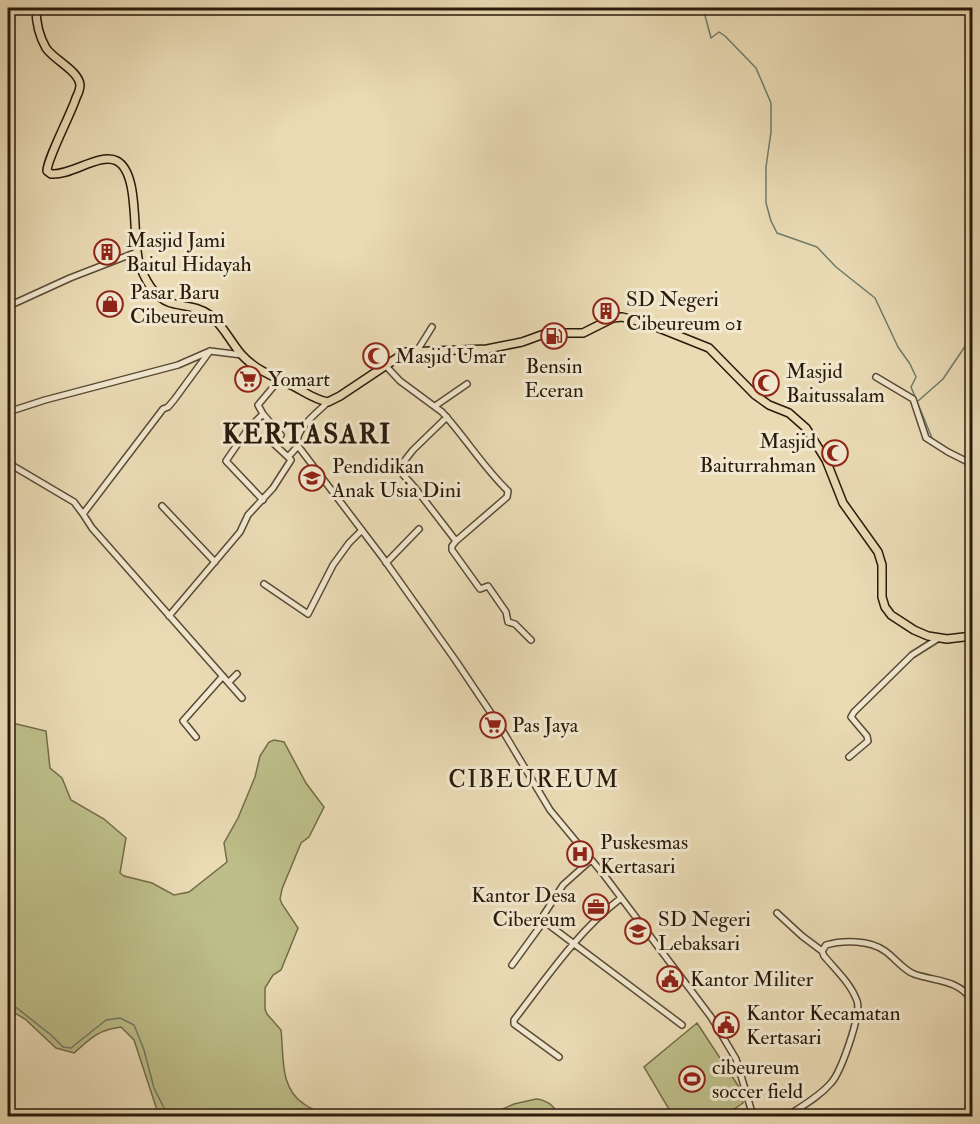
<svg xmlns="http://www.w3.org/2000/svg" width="980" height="1124" font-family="'IM FELL Double Pica',serif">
<rect width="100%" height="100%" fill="#eadbb5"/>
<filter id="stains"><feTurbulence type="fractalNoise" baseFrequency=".00333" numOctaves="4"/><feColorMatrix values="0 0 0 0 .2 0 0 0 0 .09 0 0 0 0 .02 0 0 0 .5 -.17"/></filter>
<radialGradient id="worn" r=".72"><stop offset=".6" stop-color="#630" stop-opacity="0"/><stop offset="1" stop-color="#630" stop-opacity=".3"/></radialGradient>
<path fill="#bdbe89" stroke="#736c4a" stroke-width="1.5" d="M8 722 46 731 50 768 62 778 71 800 104 819 126 838 120 873 124 876 152 883 174 895 189 892 227 862 224 843 238 818 255 777 260 756 269 742 274 740 284 742 306 783 324 807 309 837 301 843 282 889 280 899 282 904 298 928 281 970 273 975 265 988V1009L267 1014 281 1030C284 1055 279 1088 304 1104 312 1110 322 1113 331 1116H169L157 1110 134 1040 121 1027C98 1030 91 1038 74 1053L56 1048 25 1019 8 1009Z
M697 1023 741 1090 743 1103 724 1116H673L644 1067Z
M536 1099C547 1100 555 1107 559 1116H457L464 1111 489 1115 514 1104Z"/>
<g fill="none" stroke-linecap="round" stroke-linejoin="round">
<path stroke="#6c7b69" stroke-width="1.5" d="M703 8 711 38 719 32 725 36 756 68 771 103V132L766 167V203L771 221 777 233 817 247 836 267 875 298 898 347 910 364 916 377 911 387 932 438
M918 401 943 379 972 336
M8 1001 51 1035 63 1047 71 1048 106 1020 120 1018 134 1025 144 1050 154 1088 165 1110 179 1116"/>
<g stroke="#594a36" stroke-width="8">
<path id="minor" d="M8 303 13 304 70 278 137 252
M417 351 432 327
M385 365 400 381 442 412C465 437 483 467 508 491L507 497 456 541 416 489 398 469 413 450 447 417
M876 377 913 399 926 438 948 452 972 464
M328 402C318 412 293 430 298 446L383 558 456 661 501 728 550 810 604 875 711 1017 736 1059 753 1116
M435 406 467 384
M8 412 45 400 178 365 210 351 242 355
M263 414 258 405 279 380
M8 463 74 502 83 514 163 409 168 407 174 400 210 351
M263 500 226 461 248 429 263 414 281 435 273 443 288 457
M162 506 215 562
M83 514 92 528 242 698
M456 541 452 546V550L480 589 488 586 506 612 508 622 515 624 531 640
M386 563 419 529
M264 584 308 614 333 565 349 543 362 530
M169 616 240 532 248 515 273 488 291 460 288 457 298 446
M229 682 237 674
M196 737 183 721 223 676
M849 757 868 741 867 736 851 717 854 712 912 655 939 638
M591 860 563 885 541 919 682 1025
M777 913 802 936 822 951
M512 965 544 921
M559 1057 514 1024V1020C547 977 578 931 621 898
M787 1116C802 1106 819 1097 831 1083 841 1072 862 1013 857 1001 851 984 836 970 824 956L822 951 826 945C843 940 870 940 885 951 895 958 903 970 914 974 937 982 957 979 972 1000"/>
</g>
<g stroke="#291a0b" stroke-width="10">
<path id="major" d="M36 8C36 20 39 36 46 48 54 60 79 71 80 85 80 89 78 94 76 98 71 114 47 159 47 171L51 174C71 176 100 152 117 161 141 174 131 242 140 266 146 282 157 301 175 304 188 307 199 307 210 315 223 325 230 341 241 354 256 371 275 377 295 387 306 393 316 400 328 402L340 396 406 352 487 349 522 342 547 333H583L613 318 622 317 649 324 709 348 755 395 769 405 789 413 806 428 826 460 843 503 878 552 882 565V597L885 607 891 615 914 630 928 636 947 639 972 636"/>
</g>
<use href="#minor" stroke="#f1e8cf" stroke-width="5"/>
<use href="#major" stroke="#eadbb5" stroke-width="7"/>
</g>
<defs>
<g id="building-ring" transform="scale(1.35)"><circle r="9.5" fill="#f1e8cf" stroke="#8f2418" stroke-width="1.5"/><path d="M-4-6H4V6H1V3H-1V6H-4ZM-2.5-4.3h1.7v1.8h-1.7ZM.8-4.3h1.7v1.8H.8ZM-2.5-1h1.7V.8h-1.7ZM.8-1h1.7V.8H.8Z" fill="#8f2418"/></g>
<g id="shop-ring" transform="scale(1.35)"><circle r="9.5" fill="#f1e8cf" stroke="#8f2418" stroke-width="1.5"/><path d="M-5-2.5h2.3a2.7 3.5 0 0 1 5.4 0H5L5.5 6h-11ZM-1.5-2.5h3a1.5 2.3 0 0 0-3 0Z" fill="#8f2418"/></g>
<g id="fuel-ring" transform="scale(1.35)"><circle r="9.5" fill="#f1e8cf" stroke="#8f2418" stroke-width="1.5"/><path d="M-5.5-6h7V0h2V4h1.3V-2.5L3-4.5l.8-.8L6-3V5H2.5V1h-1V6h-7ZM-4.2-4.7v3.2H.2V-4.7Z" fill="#8f2418"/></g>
<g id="mosque-ring" transform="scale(1.35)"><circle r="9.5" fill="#f1e8cf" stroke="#8f2418" stroke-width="1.5"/><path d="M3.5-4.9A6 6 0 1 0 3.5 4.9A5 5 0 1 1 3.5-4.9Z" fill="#8f2418"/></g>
<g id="supermarket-ring" transform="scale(1.35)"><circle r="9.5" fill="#f1e8cf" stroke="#8f2418" stroke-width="1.5"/><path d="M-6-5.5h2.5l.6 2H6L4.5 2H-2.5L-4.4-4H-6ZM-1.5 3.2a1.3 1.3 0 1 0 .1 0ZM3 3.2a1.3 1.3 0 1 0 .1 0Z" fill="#8f2418"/></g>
<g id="school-ring" transform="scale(1.35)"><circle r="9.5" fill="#f1e8cf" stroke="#8f2418" stroke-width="1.5"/><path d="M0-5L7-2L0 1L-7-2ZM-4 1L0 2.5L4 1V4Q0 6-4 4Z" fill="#8f2418"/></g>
<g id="hospital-ring" transform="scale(1.35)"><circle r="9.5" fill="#f1e8cf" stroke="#8f2418" stroke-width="1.5"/><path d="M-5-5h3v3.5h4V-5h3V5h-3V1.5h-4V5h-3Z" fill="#8f2418"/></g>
<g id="office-ring" transform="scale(1.35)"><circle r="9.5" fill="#f1e8cf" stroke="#8f2418" stroke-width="1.5"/><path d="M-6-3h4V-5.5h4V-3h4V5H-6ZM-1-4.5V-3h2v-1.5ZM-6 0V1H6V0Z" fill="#8f2418"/></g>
<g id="civic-ring" transform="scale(1.35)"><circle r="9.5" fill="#f1e8cf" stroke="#8f2418" stroke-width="1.5"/><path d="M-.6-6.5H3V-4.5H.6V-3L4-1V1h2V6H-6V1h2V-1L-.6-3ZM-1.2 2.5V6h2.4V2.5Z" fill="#8f2418"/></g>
<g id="stadium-ring" transform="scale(1.35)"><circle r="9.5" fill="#f1e8cf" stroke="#8f2418" stroke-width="1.5"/><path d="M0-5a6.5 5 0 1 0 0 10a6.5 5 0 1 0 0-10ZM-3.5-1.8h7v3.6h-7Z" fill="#8f2418"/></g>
</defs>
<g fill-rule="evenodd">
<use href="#building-ring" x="107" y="252"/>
<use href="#shop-ring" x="110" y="304"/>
<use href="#building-ring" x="606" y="311"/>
<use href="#fuel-ring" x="554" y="336"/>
<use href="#mosque-ring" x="376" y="356"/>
<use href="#supermarket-ring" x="248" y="379"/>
<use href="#mosque-ring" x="766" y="383"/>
<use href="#mosque-ring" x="835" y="453"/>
<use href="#school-ring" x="312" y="478"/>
<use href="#supermarket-ring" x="493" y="725"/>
<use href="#hospital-ring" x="580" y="854"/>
<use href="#office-ring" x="596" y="907"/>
<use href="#school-ring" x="638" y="931"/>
<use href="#civic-ring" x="670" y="979"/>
<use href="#civic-ring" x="726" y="1025"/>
<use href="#stadium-ring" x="692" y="1079"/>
</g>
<g text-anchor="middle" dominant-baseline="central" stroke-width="6" stroke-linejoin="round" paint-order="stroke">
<g font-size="21" fill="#291a0b" stroke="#f1e8cf" text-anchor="start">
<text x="126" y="240">Masjid Jami<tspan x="126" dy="24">Baitul Hidayah</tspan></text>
<text x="130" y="292">Pasar Baru<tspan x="130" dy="24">Cibeureum</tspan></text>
<text x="626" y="299">SD Negeri<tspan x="626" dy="24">Cibeureum 01</tspan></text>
<text x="395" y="356">Masjid Umar</text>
<text x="554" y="366" text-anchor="middle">Bensin<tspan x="554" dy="24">Eceran</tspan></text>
<text x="786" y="371">Masjid<tspan x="786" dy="24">Baitussalam</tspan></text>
<text x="268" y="379">Yomart</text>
<text x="816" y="441" text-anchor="end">Masjid<tspan x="816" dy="24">Baiturrahman</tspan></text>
<text x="332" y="466">Pendidikan<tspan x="332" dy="24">Anak Usia Dini</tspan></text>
<text x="512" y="725">Pas Jaya</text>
<text x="600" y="842">Puskesmas<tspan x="600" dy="24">Kertasari</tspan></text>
<text x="576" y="895" text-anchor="end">Kantor Desa<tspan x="576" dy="24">Cibereum</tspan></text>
<text x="658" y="919">SD Negeri<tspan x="658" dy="24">Lebaksari</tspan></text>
<text x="690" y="979">Kantor Militer</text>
<text x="746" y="1013">Kantor Kecamatan<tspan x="746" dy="24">Kertasari</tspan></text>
<text x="712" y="1067">cibeureum<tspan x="712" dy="24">soccer field</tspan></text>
</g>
<g font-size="24" letter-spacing="1.5" fill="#291a0b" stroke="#f1e8cf">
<text x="534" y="779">CIBEUREUM</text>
</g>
<g font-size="27" font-weight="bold" letter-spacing="1.5" fill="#291a0b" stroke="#f1e8cf">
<text x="307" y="434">KERTASARI</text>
</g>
</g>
<rect width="980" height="1124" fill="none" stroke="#eadbb5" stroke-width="30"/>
<rect x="9" y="9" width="962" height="1106" fill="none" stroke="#291a0b" stroke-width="3"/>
<rect x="15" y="15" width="950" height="1094" fill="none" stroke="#291a0b" stroke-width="1.5"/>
<rect width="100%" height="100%" filter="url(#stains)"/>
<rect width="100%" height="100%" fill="url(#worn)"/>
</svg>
